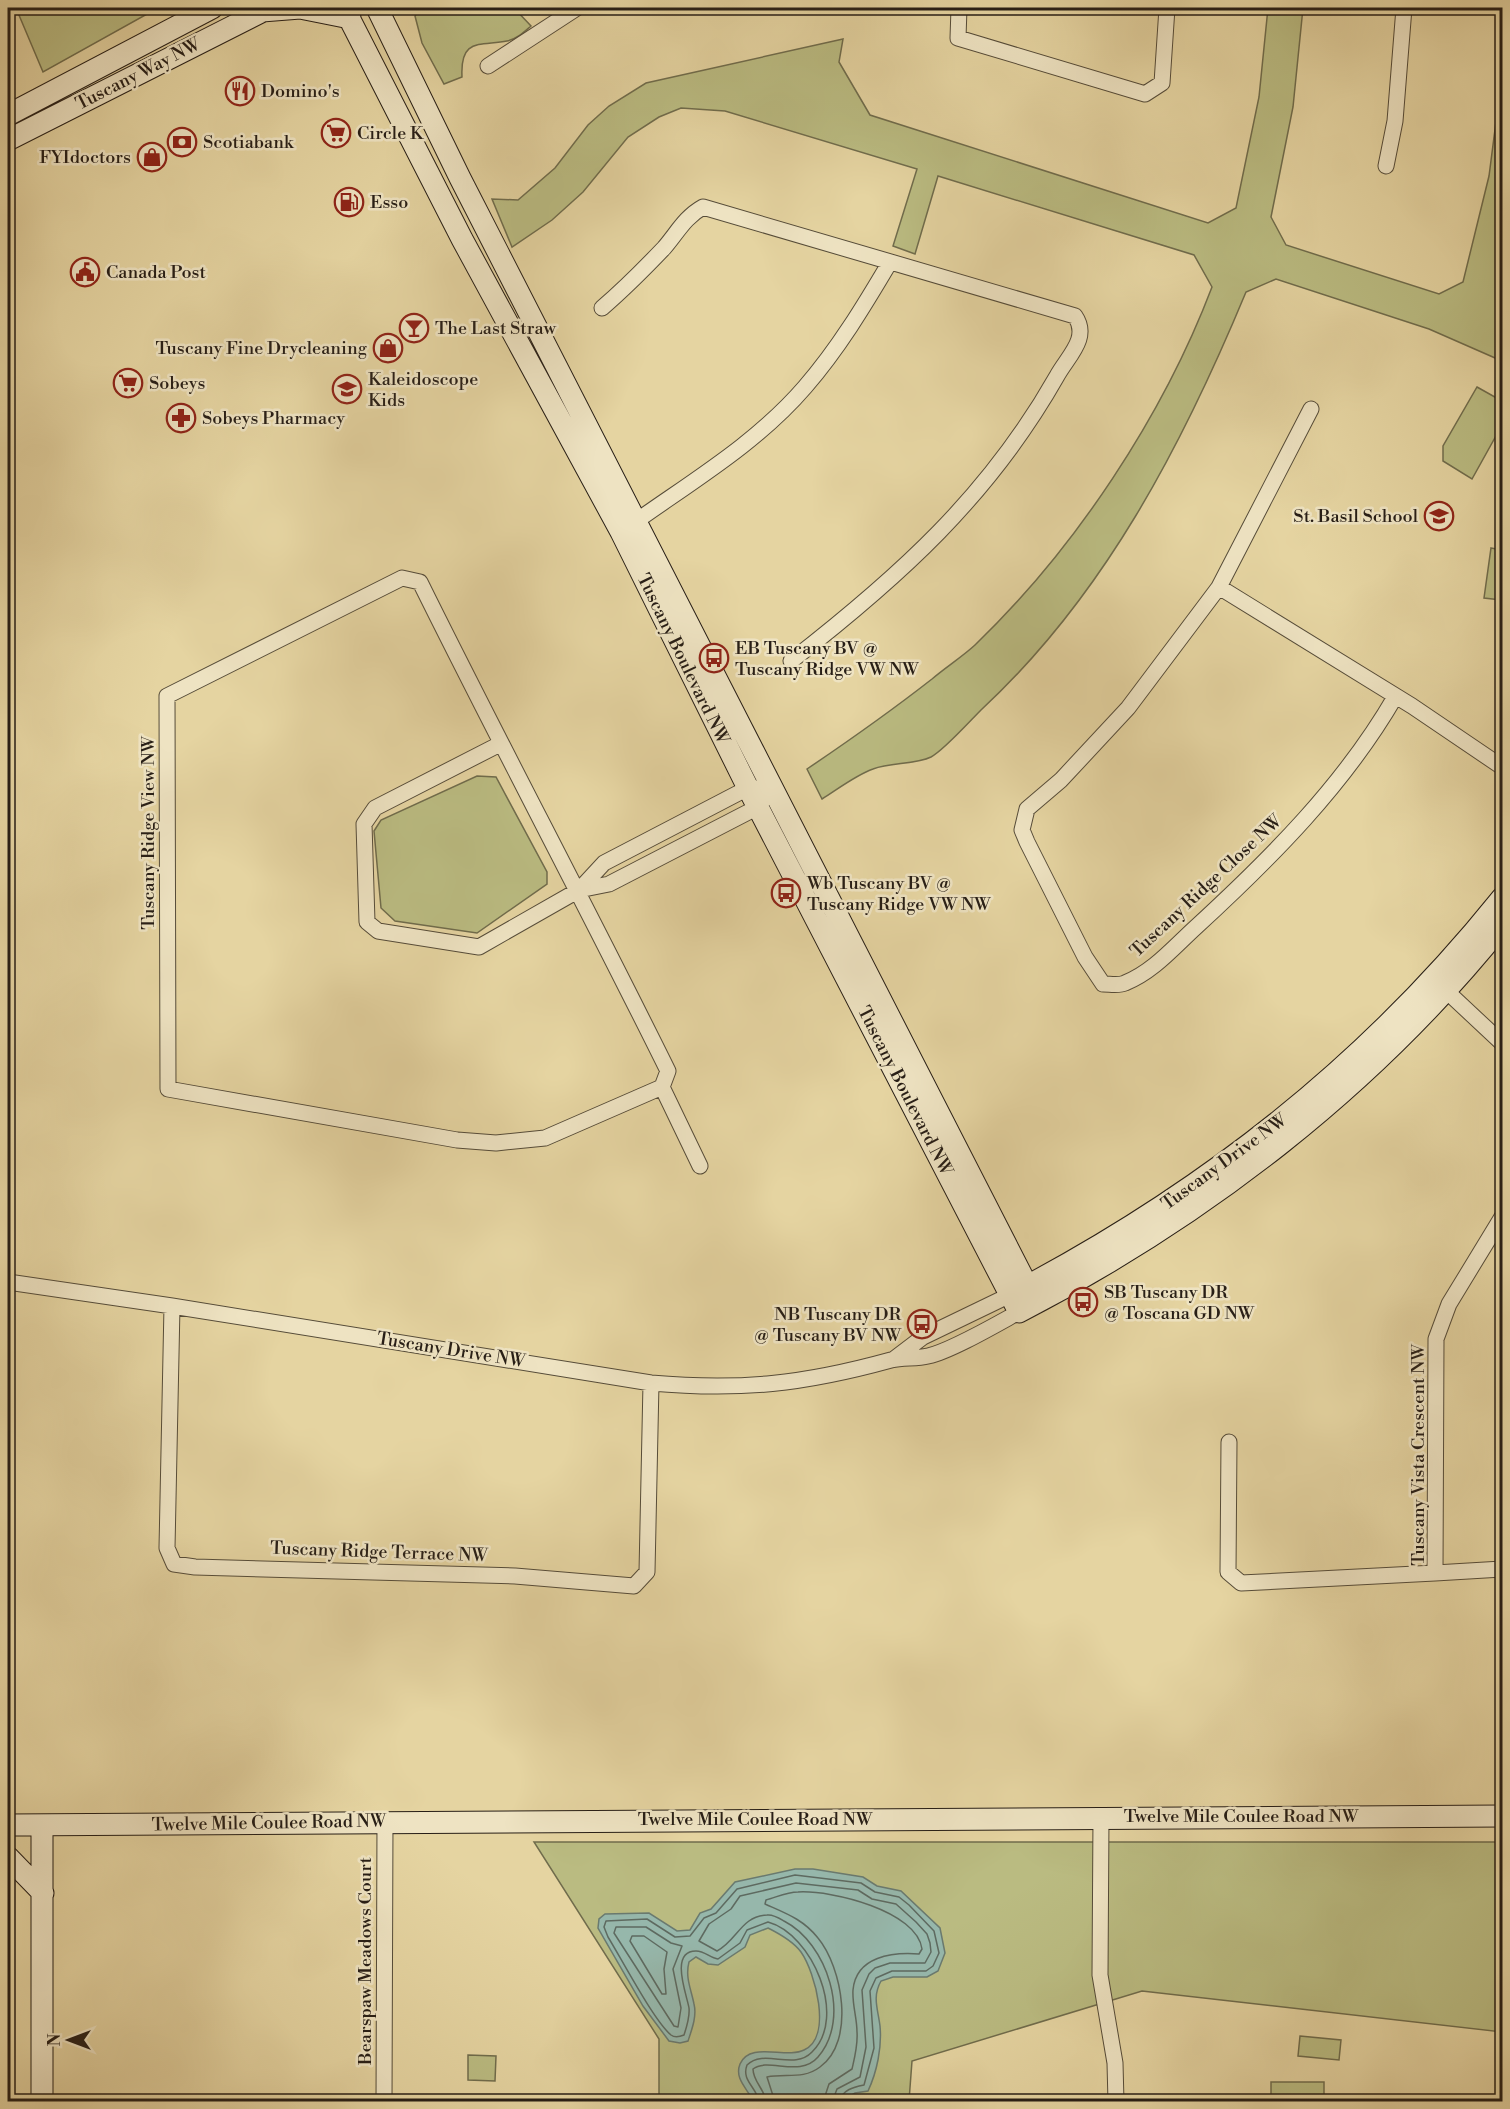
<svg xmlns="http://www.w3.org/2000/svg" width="1510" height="2109" font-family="'Libre Bodoni',serif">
<rect width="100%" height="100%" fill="#e5d4a1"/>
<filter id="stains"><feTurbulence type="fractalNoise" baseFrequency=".00333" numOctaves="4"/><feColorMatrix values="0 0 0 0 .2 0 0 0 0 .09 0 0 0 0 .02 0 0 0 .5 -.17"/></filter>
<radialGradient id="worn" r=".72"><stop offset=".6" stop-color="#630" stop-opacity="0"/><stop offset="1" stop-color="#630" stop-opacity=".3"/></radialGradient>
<path fill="#babb81" stroke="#706c4c" stroke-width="1.5" d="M16 8H158L43 72Z
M420 8H514L531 26C524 32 517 39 507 41 479 46 460 38 462 77L444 84 422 43 415 16Z
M1268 8H1303L1293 107 1271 217 1286 245 1439 294 1463 282 1489 176 1502 75V361L1429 329 1276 279 1246 292C1182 446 1104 596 981 710 970 721 943 751 931 757 914 765 891 762 873 769 856 775 838 789 822 799L807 769C850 740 891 711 932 679 946 667 962 657 975 645 1075 549 1163 416 1212 287L1194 255 938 176 915 254 893 246 917 169 725 111 681 108 659 117 628 137 583 192 552 220 512 247 492 199 518 200 555 168 588 125 609 106 646 83 843 39 839 62 870 115 1208 223 1236 208 1259 97Z
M1477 387 1502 401V425L1472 479 1443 461V446Z
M1491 548 1502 550 1501 600 1484 598Z
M477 776 496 777 547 872V884L477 933 395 921 381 908 374 831 381 820Z
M534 1842H1502V2032L1142 1991 912 2061 909 2101H659V2039Z
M1300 2036 1341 2040 1339 2060 1298 2056Z
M468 2055 496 2056 495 2081 468 2080Z
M1271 2082H1324V2101H1271Z"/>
<path fill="#96b7ab" stroke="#6a7a6f" stroke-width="1.5" d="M795 1869H813L863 1877 877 1886 901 1891 940 1928 945 1953 938 1971 927 1977H893L881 1981C872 1997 878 2009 880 2026 882 2047 877 2072 868 2091L855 2093 842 2101H753C748 2089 734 2079 740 2064 750 2041 786 2059 804 2050 833 2037 815 1972 801 1952 793 1941 780 1934 768 1928L750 1935 745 1947 718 1965 708 1964 696 1957 689 1962C685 1977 691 1989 694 2004 697 2016 692 2029 688 2041L680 2043 669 2041 643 2006 598 1928 599 1919 605 1914 649 1913 677 1931 690 1930 700 1913 711 1909 735 1882Z"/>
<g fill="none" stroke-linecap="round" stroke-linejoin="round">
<path stroke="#5e6a60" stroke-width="1.5" d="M616 1927H646L671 1943 682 1946 673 1969 681 2008 678 2027 674 2026 614 1933Z
M632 1936H644L667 1952 664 1969 666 1994H662L630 1941Z
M759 2102C757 2087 741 2081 747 2065 764 2048 794 2071 812 2052 848 2017 812 1934 768 1922L747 1930 740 1943 718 1959C710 1958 705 1951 696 1951 669 1951 687 1995 689 2008 690 2017 687 2026 684 2035 679 2037 675 2038 671 2035 654 2021 621 1958 608 1937L604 1927 606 1921 647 1919 675 1937 690 1936 704 1918 716 1913 737 1889 795 1875 861 1883 875 1892 899 1897 909 1905 934 1931 939 1953 933 1966 926 1971H892L876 1978 870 1991 874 2048 864 2085C854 2087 841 2090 840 2102
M766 2102C765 2089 753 2082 753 2069 768 2057 800 2078 818 2057 852 2018 827 1943 784 1921 779 1918 773 1914 767 1915 741 1916 737 1941 717 1951L699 1941 709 1924 731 1909 740 1896 796 1883 858 1890 872 1899 896 1904 916 1922 927 1934 930 1943 931 1952 925 1963H890L875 1968 869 1974 862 1990 866 2047 860 2077 837 2089 832 2102
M775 2102 767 2077C785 2073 803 2080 820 2067 856 2041 842 1967 818 1938 803 1919 785 1913 765 1904L766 1900C777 1897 787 1892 798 1892 832 1890 917 1911 922 1949L919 1954C893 1952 856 1956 853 1990 852 2004 857 2018 857 2032 858 2045 855 2056 852 2069L829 2084 823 2102"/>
<g stroke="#564c39" stroke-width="17">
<path id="street" d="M959 8 958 38 1145 94 1162 83 1167 8
M488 66 577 8
M1386 166 1395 121 1404 8
M602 308C624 289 644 269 664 248 677 233 685 217 703 207L1075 316C1090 338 1068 356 1057 376 989 496 899 577 791 661
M628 527C689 483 755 445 805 387 838 349 864 306 890 262
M402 578 420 582C501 746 587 907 668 1071L662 1087 545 1138 496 1143 457 1140 168 1089 167 696Z
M1219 587 1311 409
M1395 697C1344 785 1271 858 1196 927 1174 947 1153 972 1125 983 1119 986 1110 984 1103 984L1085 957 1027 842 1022 830 1027 809 1061 780 1128 708 1219 587 1412 706 1502 767
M500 744 375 808 364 824 367 922 378 931 479 947 579 890 604 863 748 788H758
M579 890 609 884 758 807 764 799
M1440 985 1502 1043
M662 1087 700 1166
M1502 1217 1449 1304 1436 1339 1435 1573 1502 1569
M8 1282 172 1306 651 1383C741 1391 804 1384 891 1360 903 1357 916 1359 928 1356 951 1351 997 1324 1019 1312
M172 1306 167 1548 174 1564 195 1567 515 1576 634 1586 647 1572 651 1383
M894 1359 923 1337 1010 1295
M1229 1442 1228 1572 1241 1583 1435 1573
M1101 1816 1100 1975 1115 2063 1116 2102
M384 2102 385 1821"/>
</g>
<g stroke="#271e16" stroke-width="23">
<path id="secondary" d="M344 8 462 239 621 532 748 788 1019 1312C1203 1217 1372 1087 1502 925
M377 8 460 178 1036 1303
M262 11 300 8 350 18
M8 115 212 8
M8 140 269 8
M1016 1292C1206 1192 1367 1066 1502 898
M8 1825 1502 1816
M8 1857 43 1893
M42 2102V1826"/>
</g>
<use href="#street" stroke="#eee3c2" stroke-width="15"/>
<use href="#secondary" stroke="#eee3c2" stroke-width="21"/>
</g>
<defs>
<g id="restaurant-ring" transform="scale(1.5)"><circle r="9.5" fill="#eee3c2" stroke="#8f2418" stroke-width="1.5"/><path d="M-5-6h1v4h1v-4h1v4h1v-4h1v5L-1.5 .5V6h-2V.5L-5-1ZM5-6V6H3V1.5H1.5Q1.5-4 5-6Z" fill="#8f2418"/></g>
<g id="supermarket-ring" transform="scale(1.5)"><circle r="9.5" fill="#eee3c2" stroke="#8f2418" stroke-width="1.5"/><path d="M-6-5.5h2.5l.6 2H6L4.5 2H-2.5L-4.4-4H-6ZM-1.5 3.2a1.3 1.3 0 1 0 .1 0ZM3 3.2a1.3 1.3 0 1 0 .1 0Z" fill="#8f2418"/></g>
<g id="bank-ring" transform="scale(1.5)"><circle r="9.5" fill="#eee3c2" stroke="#8f2418" stroke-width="1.5"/><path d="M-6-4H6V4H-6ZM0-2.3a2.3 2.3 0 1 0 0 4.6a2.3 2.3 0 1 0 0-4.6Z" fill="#8f2418"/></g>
<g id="shop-ring" transform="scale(1.5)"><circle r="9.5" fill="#eee3c2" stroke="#8f2418" stroke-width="1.5"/><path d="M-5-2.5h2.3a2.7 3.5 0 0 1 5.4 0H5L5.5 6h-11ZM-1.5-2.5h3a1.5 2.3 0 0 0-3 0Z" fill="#8f2418"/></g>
<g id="fuel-ring" transform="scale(1.5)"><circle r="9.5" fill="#eee3c2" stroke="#8f2418" stroke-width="1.5"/><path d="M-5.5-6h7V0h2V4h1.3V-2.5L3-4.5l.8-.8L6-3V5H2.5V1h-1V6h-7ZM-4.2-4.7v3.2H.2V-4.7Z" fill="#8f2418"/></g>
<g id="civic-ring" transform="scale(1.5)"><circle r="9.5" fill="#eee3c2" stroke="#8f2418" stroke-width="1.5"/><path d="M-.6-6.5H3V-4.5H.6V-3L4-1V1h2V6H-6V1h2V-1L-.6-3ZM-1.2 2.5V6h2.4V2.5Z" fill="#8f2418"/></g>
<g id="bar-ring" transform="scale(1.5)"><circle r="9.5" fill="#eee3c2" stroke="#8f2418" stroke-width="1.5"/><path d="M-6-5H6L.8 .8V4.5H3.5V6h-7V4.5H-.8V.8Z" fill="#8f2418"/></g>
<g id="school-ring" transform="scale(1.5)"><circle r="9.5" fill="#eee3c2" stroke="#8f2418" stroke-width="1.5"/><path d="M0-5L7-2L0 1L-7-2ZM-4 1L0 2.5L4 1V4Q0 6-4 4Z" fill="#8f2418"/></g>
<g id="pharmacy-ring" transform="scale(1.5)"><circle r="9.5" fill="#eee3c2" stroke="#8f2418" stroke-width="1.5"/><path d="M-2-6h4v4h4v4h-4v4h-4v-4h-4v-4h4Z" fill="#8f2418"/></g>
<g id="bus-ring" transform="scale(1.5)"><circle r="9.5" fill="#eee3c2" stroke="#8f2418" stroke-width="1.5"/><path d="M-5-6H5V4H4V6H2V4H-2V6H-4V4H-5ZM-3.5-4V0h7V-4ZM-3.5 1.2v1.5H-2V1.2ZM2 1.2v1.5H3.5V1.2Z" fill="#8f2418"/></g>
</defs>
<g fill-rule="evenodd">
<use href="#restaurant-ring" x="240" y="91"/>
<use href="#supermarket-ring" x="336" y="133"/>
<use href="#bank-ring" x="182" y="142"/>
<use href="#shop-ring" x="152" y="157"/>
<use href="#fuel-ring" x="349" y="202"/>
<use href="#civic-ring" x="85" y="272"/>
<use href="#bar-ring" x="414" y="328"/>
<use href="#shop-ring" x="388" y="348"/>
<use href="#supermarket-ring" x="128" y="383"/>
<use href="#school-ring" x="347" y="389"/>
<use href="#pharmacy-ring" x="181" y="418"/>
<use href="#school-ring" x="1439" y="516"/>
<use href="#bus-ring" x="714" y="658"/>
<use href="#bus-ring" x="786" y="893"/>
<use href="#bus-ring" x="1083" y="1302"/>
<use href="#bus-ring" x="922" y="1324"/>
</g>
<g text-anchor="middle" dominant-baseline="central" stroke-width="5" stroke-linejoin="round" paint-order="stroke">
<g font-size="18" fill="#271e16" stroke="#eee3c2">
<text transform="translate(138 74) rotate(-27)">Tuscany Way NW</text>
<text transform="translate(683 659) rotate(64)">Tuscany Boulevard NW</text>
<text transform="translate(148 833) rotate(-90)">Tuscany Ridge View NW</text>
<text transform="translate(1206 886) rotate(-43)">Tuscany Ridge Close NW</text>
<text transform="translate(905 1091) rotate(63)">Tuscany Boulevard NW</text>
<text transform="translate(1224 1162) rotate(-36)">Tuscany Drive NW</text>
<text transform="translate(451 1350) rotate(9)">Tuscany Drive NW</text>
<text transform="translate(1418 1455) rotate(-90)">Tuscany Vista Crescent NW</text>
<text transform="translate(379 1552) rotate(2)">Tuscany Ridge Terrace NW</text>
<text x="1241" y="1816">Twelve Mile Coulee Road NW</text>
<text x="755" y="1819">Twelve Mile Coulee Road NW</text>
<text transform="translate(269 1823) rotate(-1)">Twelve Mile Coulee Road NW</text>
<text transform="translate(365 1961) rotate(-90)">Bearspaw Meadows Court</text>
</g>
<g font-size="18" fill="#271e16" stroke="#eee3c2" text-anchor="start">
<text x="261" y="91">Domino's</text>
<text x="357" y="133">Circle K</text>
<text x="203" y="142">Scotiabank</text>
<text x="131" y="157" text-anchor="end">FYIdoctors</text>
<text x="370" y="202">Esso</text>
<text x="106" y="272">Canada Post</text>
<text x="435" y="328">The Last Straw</text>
<text x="367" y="348" text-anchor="end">Tuscany Fine Drycleaning</text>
<text x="368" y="379">Kaleidoscope<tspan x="368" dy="21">Kids</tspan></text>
<text x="149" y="383">Sobeys</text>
<text x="202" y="418">Sobeys Pharmacy</text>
<text x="1418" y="516" text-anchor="end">St. Basil School</text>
<text x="735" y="648">EB Tuscany BV @<tspan x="735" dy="21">Tuscany Ridge VW NW</tspan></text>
<text x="807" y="883">Wb Tuscany BV @<tspan x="807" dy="21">Tuscany Ridge VW NW</tspan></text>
<text x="1104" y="1292">SB Tuscany DR<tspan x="1104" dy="21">@ Toscana GD NW</tspan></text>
<text x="901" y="1314" text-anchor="end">NB Tuscany DR<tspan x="901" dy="21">@ Tuscany BV NW</tspan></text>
</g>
</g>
<rect width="1510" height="2109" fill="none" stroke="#e5d4a1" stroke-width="30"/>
<rect x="9" y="9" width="1492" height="2091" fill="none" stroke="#271e16" stroke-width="3"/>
<rect x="15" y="15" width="1480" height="2079" fill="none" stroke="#271e16" stroke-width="1.5"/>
<g transform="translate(69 2040) rotate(270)" stroke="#eee3c2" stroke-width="4.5" paint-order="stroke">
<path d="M0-4.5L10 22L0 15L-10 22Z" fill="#271e16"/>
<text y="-9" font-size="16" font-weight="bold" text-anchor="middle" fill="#271e16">N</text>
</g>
<rect width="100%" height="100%" filter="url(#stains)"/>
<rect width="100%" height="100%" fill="url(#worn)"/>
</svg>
